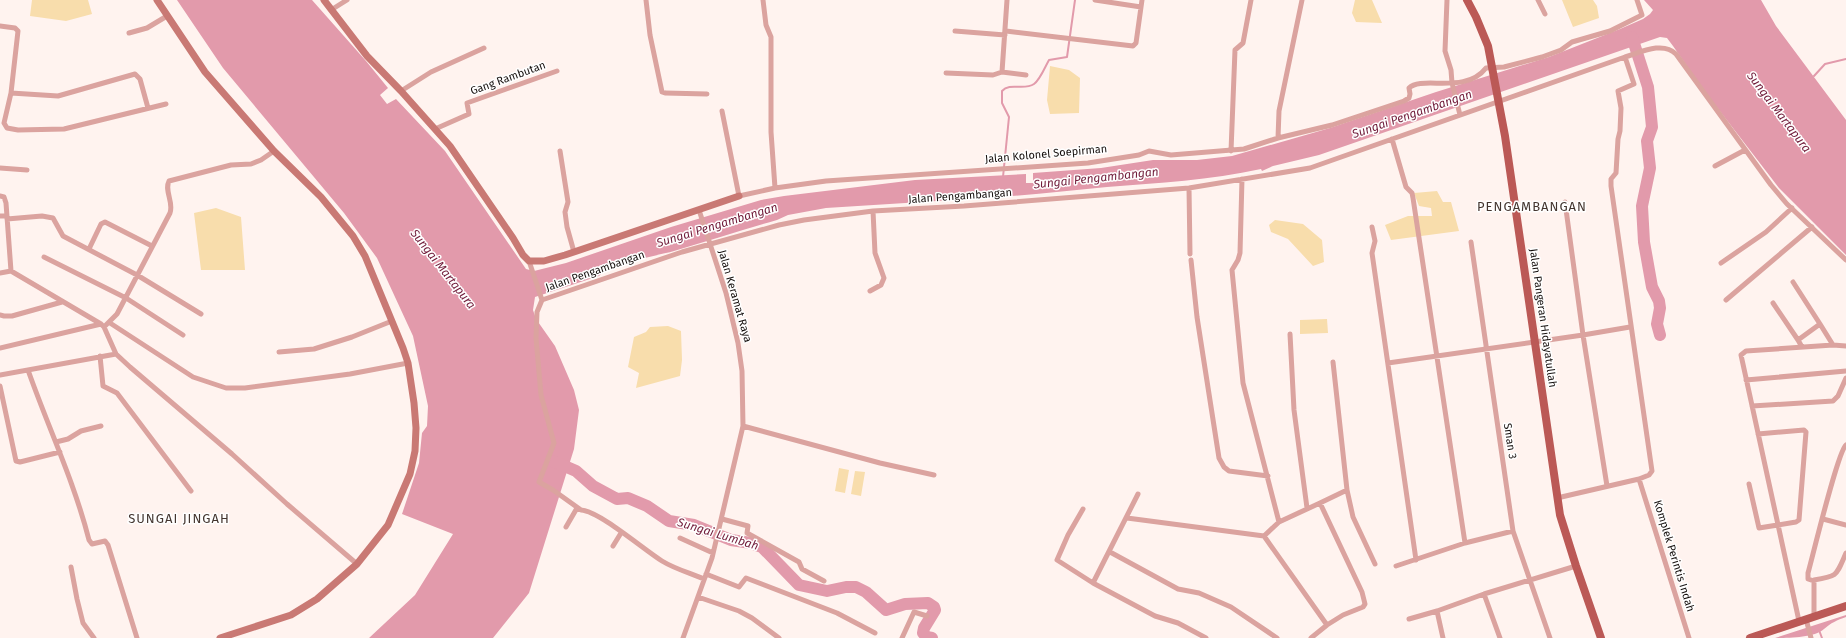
<svg xmlns="http://www.w3.org/2000/svg" width="1846" height="638" font-family="'Fira Sans',sans-serif">
<rect width="100%" height="100%" fill="#fff3ef"/>
<path fill="#f8ddac" d="M32 0H88L92 14 66 21 30 16Z
M1355 0H1372L1382 23 1356 22 1352 13Z
M1562 0H1593L1597 6 1599 18 1573 27Z
M1050 66 1069 70 1080 78 1079 113 1050 114 1047 100Z
M1437 191 1443 202H1451L1459 231 1391 240 1385 225 1408 216H1432L1431 208 1419 206 1414 193Z
M216 208 241 217 245 270H201L194 213Z
M1275 220 1303 224 1322 240 1324 262 1313 266 1288 239 1271 232 1269 225Z
M1327 319 1328 333 1300 334V320Z
M668 326 681 331 682 360 680 376 636 388 639 373 628 367 634 337 646 332 650 327Z
M839 468 849 470 845 493 835 491Z
M855 471 865 472 861 496 851 494Z"/>
<path fill="#e29aab" d="M177 0H312L366 61 388 88 380 95 387 104 396 99 445 151 526 269 534 271 566 263 671 227 761 200 784 196 915 180 1026 174V183H1033V173L1101 168 1153 160H1197L1232 156 1330 128 1436 92 1549 57 1620 29 1643 19 1650 14 1653 10 1644 0H1761L1776 26 1846 120V255L1779 188 1706 93 1673 46 1667 38 1660 37 1319 155 1273 166 1262 171 1261 169C1210 180 1159 183 1107 187 1065 191 1023 196 980 198V193H969V199L826 208 788 215 777 220C742 230 708 241 674 251 656 256 612 263 599 276L535 297 533 310 536 319 555 346 574 390 579 410 574 449 529 593 493 638H369L415 595 453 534 402 514 419 463 422 433 427 426 428 406 413 336 377 258 344 213 223 68Z
M1846 615V617C1837 620 1831 623 1824 629 1814 638 1788 638 1775 638Z"/>
<g fill="none" stroke-linecap="round" stroke-linejoin="round">
<path stroke="#e29aab" stroke-width="2" d="M1814 76 1825 64 1846 59
M1003 177 1009 117 1002 103V91C1010 82 1024 91 1034 84 1040 80 1045 67 1049 60L1067 57 1075 0
M1819 630 1822 638"/>
<path stroke="#e29aab" stroke-width="12" d="M1632 37 1648 87 1652 127 1647 141 1650 168 1642 206 1644 242 1652 287 1659 301 1660 308 1657 324 1660 335
M553 461 576 471 593 486 617 499 628 498 647 506 669 521 694 525 731 540 751 543 762 547 799 585 827 591 846 587H856L866 592 886 610 905 604 928 603 934 607 935 610 924 628 923 633 927 637 932 638"/>
<path stroke="#dba39f" stroke-width="5" d="M646 0 650 35 662 92 665 93 707 94
M763 0 766 25 771 37V132L775 188
M1095 0 1141 7
M1447 0 1445 51 1451 70 1452 83 1460 115
M1538 0 1545 14
M331 10 347 0
M0 26 15 28 18 31 11 93 4 123 7 128 18 130 64 129 166 104
M955 31 1005 35
M1006 31 1133 46 1136 43 1142 0
M129 33 147 28 167 16
M1002 72 1007 0
M946 73 993 75 1002 72 1026 75
M401 91 431 72 484 48
M11 93 58 96 135 74 140 79 148 108
M722 111 739 196 775 188 826 181 1088 163 1139 155 1149 151 1171 155 1244 149 1278 138 1332 125 1404 101 1409 98 1410 94 1409 88C1422 75 1465 95 1486 68L1504 67 1542 57 1561 50 1572 42 1610 31 1642 15 1637 0
M435 129 469 114 467 103 557 71
M1278 138 1279 111 1302 0
M1392 139 1406 187 1412 193 1413 198 1465 543
M560 151 568 202 565 212 567 227 574 252
M1231 151 1235 50 1243 43 1251 0
M1715 166 1745 150
M0 168 27 170
M1242 179 1240 253 1238 260 1232 270 1243 383 1279 522
M1189 188 1190 254
M0 196 4 197 6 203 11 271
M1565 202 1583 335 1607 486
M0 216H6
M7 219 42 216 53 218 63 236 137 275 201 314
M1372 227 1375 241 1372 253 1416 560
M1471 242 1513 531 1550 638
M89 249 101 224 105 222 152 246
M44 257 126 298 183 335
M1191 260 1197 317 1219 458 1224 467 1229 471 1268 476
M529 261 542 300 537 312 536 338 541 395 554 443 539 482 553 490 581 510C599 511 643 549 662 561 675 569 690 573 704 579
M1721 263 1766 232 1792 208
M0 273 11 271 101 324 104 327 116 354 130 367 232 454 287 504 357 564
M1793 282 1820 324 1798 340 1802 347
M870 291 881 285 884 278 875 253 873 211
M542 300 682 252 779 225 804 220 873 211 964 206 1189 188 1310 168 1625 57C1641 52 1663 41 1676 54L1771 185 1787 204 1846 260
M1726 300 1812 227
M1773 303 1798 340
M0 315 4 316H12L62 302
M110 323 193 377 226 388H245L350 374 408 363
M1820 324 1833 345
M104 327 117 314 170 213C174 202 164 191 169 181L231 165 251 164 261 160 274 151
M1290 334 1294 410 1307 508
M0 348 101 324
M279 352 314 349 352 337 392 321
M100 356 103 386 117 393 191 491
M1333 362 1347 490
M1388 363 1583 335 1630 327
M28 370C48 427 74 481 89 540L92 544 105 541 108 545 137 638
M0 375 116 354
M1746 380 1846 371
M0 386 16 461 20 462 60 452
M1752 406 1833 401 1838 396 1846 378
M743 426 880 463 934 475
M56 442 68 439 81 431 101 426
M1639 479 1689 638
M1749 484 1759 528 1796 522 1799 520 1806 432 1804 430 1758 434
M1557 498 1639 479 1649 475 1652 471 1611 186V179L1616 173 1618 139 1620 131 1621 108 1618 91 1634 84 1625 57
M1320 503 1347 490 1353 517 1375 564
M1083 509 1068 535 1057 560 1093 583 1155 616 1178 623 1206 638
M1127 518 1264 536 1327 625 1311 638
M722 519 748 526 747 533 799 562 802 569 824 581
M1823 519 1846 525
M566 527 577 508
M1264 536 1279 522 1320 503 1362 592 1365 604 1363 607 1343 615 1327 625
M680 538 713 553
M613 546 621 533
M1110 552 1178 589 1199 593 1231 607 1277 638
M1396 566 1465 543 1513 531
M71 567 77 599 83 623 94 638
M706 574 739 587 746 578 837 613 875 633
M1814 580C1838 576 1836 576 1846 553
M1093 583 1138 494
M1484 594 1500 638
M698 597 739 611 752 618 779 638
M1437 611 1443 638
M1814 616V581L1808 579V573C1813 555 1838 451 1846 445
M1409 619 1437 611 1484 594 1576 566
M1806 619 1811 638
M1799 621 1741 355 1746 351 1833 345 1846 346
M683 638 712 558 743 426 742 371 738 343 726 293 699 210
M902 638 914 612 927 616"/>
<path stroke="#c97974" stroke-width="7" d="M157 0 205 72 274 151 321 197 353 236 365 256 403 348 408 363 414 403 416 428 415 451 410 474 388 525 357 564 317 599 291 615 220 638
M324 0 367 56 401 91 450 146 513 238 523 255 529 261H544L565 255 739 196"/>
<path stroke="#bb5956" stroke-width="8" d="M1467 0 1476 17 1488 46 1505 136 1560 515 1576 566 1601 638
M1750 638 1846 606"/>
</g>
<g text-anchor="middle" dominant-baseline="central" stroke-width="3" stroke-linejoin="round" paint-order="stroke">
<g font-size="11" fill="#150f0d" stroke="#fff">
<text transform="translate(508 78) rotate(-20)">Gang Rambutan</text>
<text transform="translate(1046 154) rotate(-5)">Jalan Kolonel Soepirman</text>
<text transform="translate(960 196) rotate(-4)">Jalan Pengambangan</text>
<text transform="translate(595 271) rotate(-19)">Jalan Pengambangan</text>
<text transform="translate(735 296) rotate(74)">Jalan Keramat Raya</text>
<text transform="translate(1543 318) rotate(82)">Jalan Pangeran Hidayatullah</text>
<text transform="translate(1510 441) rotate(81)">Sman 3</text>
<text transform="translate(1674 556) rotate(73)">Komplek Perintis Indah</text>
</g>
<g font-size="12" font-style="italic" fill="#711c3a" stroke="#fff">
<text transform="translate(1779 112) rotate(53)">Sungai Martapura</text>
<text transform="translate(1412 114) rotate(-19)">Sungai Pengambangan</text>
<text transform="translate(1096 178) rotate(-6)">Sungai Pengambangan</text>
<text transform="translate(717 225) rotate(-17)">Sungai Pengambangan</text>
<text transform="translate(443 269) rotate(52)">Sungai Martapura</text>
<text transform="translate(718 534) rotate(17)">Sungai Lumbah</text>
</g>
<g font-size="13" letter-spacing="1" fill="#43352f" stroke="#fff">
<text x="1532" y="206">PENGAMBANGAN</text>
<text x="179" y="518">SUNGAI JINGAH</text>
</g>
</g>
</svg>
